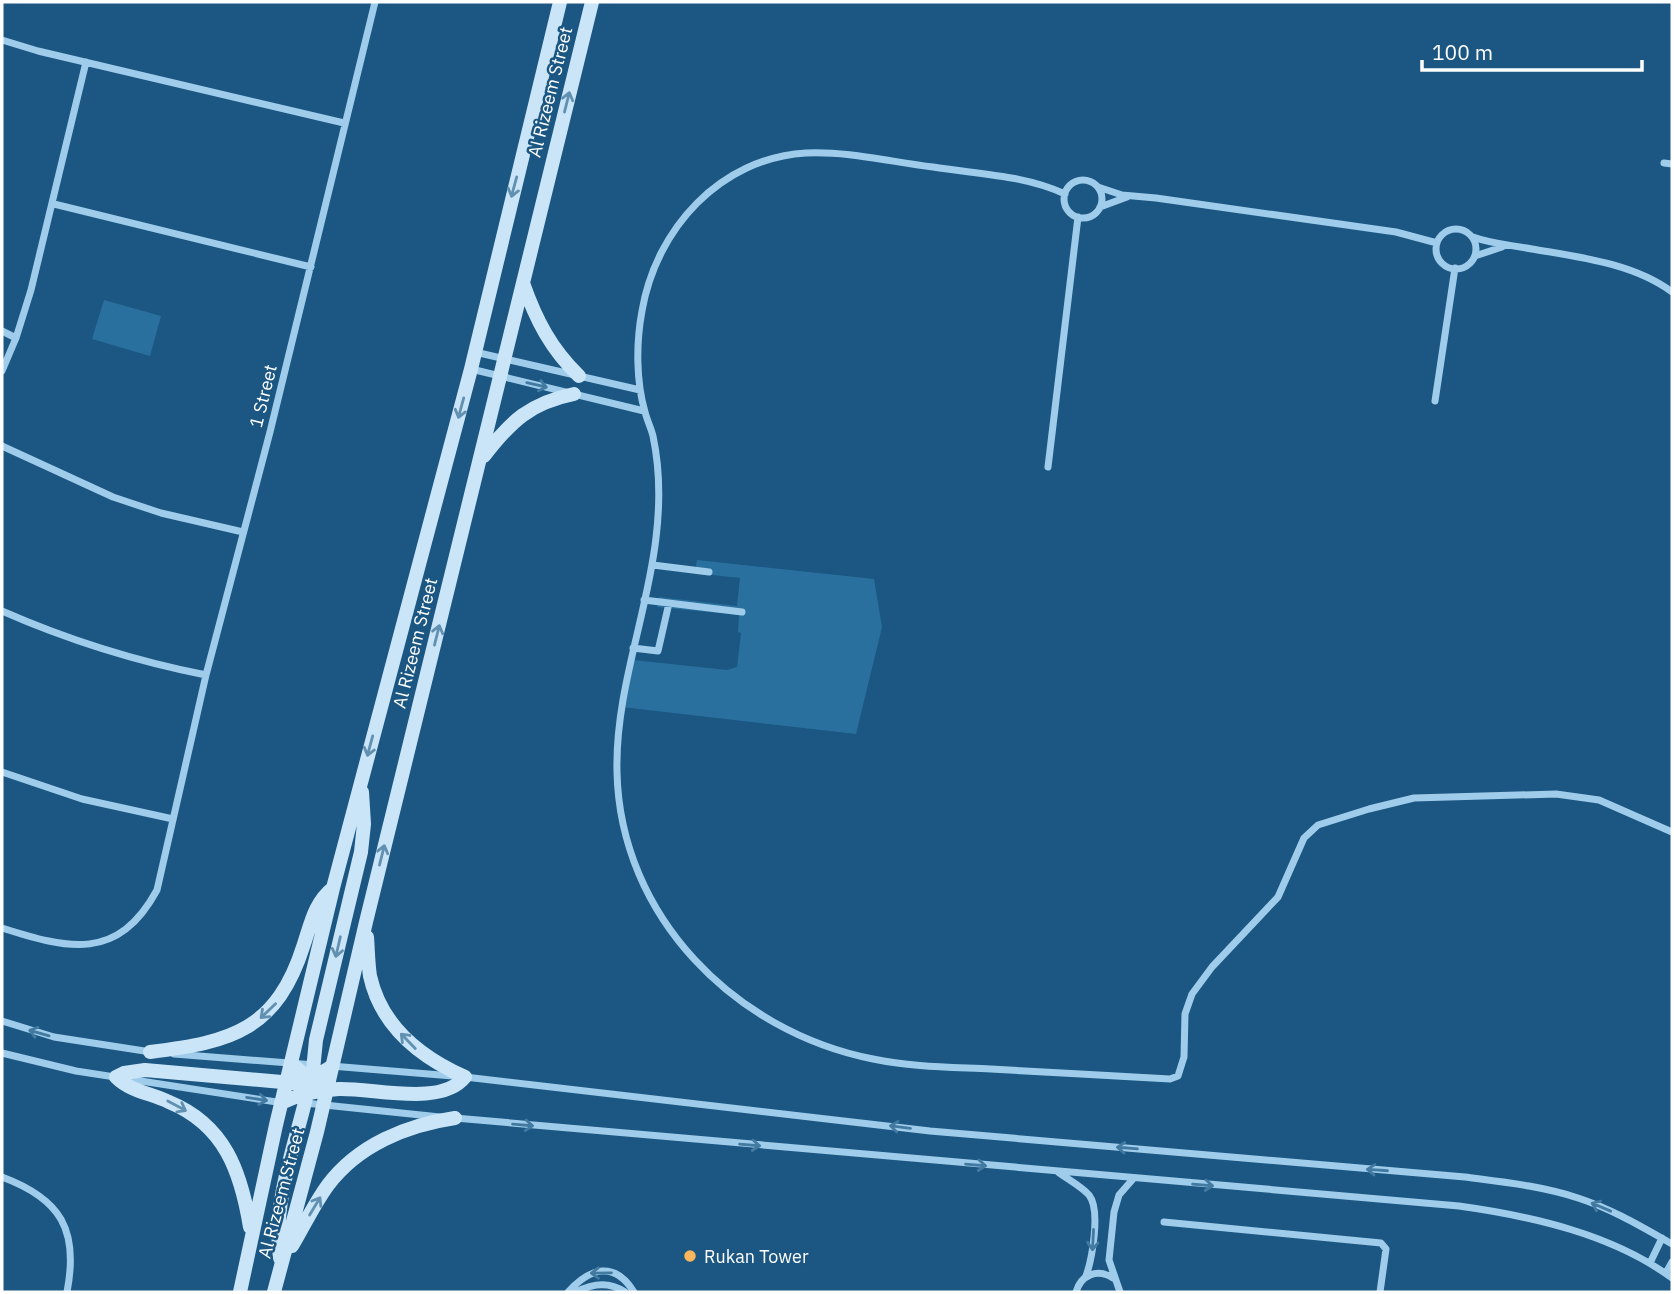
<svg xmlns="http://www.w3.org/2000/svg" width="1674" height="1294" font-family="'IBM Plex Sans',sans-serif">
<rect width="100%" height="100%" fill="#1b5782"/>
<path fill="#2a709f" d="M104 300 161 316 150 356 92 339Z
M697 560 874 579 882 627 856 734 622 707 633 660 727 670 737 667 741 633 738 632 739 615 657 607 659 597 737 606 740 578 695 573Z"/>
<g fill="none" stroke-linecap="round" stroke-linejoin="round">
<path stroke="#9fccea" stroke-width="7" d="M2 40 38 51 344 123
M1664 163 1672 164
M1064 199a19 19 0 1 1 38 0a19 19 0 1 1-38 0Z
M1098 187 1122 195 1156 198 1396 232 1437 243
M1065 194C1025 175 976 174 933 167 891 162 848 151 806 153 720 158 656 229 642 311 636 343 636 381 645 412 647 420 651 428 653 436 660 469 660 505 656 538 647 616 615 692 617 772 620 916 735 1032 873 1059 912 1067 952 1067 991 1069 1051 1072 1110 1076 1170 1079L1178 1076 1184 1057 1185 1014 1192 994 1212 967 1278 897 1304 838 1318 825 1369 809 1414 798 1556 794 1599 800 1672 832
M54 204 311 267
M1100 207 1127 197
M1436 249a20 20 0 1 1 40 0a20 20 0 1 1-40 0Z
M1473 237C1492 244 1511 245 1532 249 1578 257 1633 263 1672 292
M1475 256 1502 247
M2 331 16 338
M475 352 640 390
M471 369 644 411
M2 371 16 338 31 290 86 62
M1435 401 1455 268
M2 446 113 497 161 513 243 532
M1048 467 1078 217
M653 565 709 572
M644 600 742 612
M2 611C68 640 135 661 206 675
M633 648 658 651 669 603
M2 772 82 799 173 819
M2 928C68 949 118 962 157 890L206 675 270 432 375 2
M2 1021 54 1037 151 1052
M2 1053 76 1071 283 1103
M174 1054 315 1065
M331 1066 465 1077 930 1131 1465 1177C1503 1182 1542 1186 1578 1198 1612 1209 1642 1227 1672 1244
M305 1103 440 1117
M455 1118 1459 1206C1531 1216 1612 1234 1672 1278
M1058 1172C1067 1179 1081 1186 1089 1195 1101 1210 1092 1259 1086 1276
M2 1177C61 1199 79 1230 67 1292
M1164 1222 1381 1243 1386 1249 1380 1292
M1650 1263 1662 1238
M1666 1273 1672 1262
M568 1292C590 1268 614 1260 634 1292
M576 1292C593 1283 609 1281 625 1292
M1076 1292C1081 1275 1097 1268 1113 1278
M1120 1292 1109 1260 1114 1212 1119 1195 1133 1179"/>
<path stroke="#cbe5f8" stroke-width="14" d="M523 283C536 320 551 349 579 376
M484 456C511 421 530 403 574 394
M150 1052C232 1042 277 1030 304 944 311 923 315 902 333 888
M315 1084 313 1070 316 1040 361 852 364 824 362 792
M281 1103C299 1094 320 1090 339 1089 375 1088 441 1107 465 1077 420 1057 381 1026 370 976 368 963 368 950 367 937
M250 1227C241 1172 225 1125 169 1102 151 1093 131 1092 116 1077L124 1073 145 1070 293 1083 308 1081 331 1067
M292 1246C304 1226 314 1204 328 1185 358 1145 407 1125 455 1118
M280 1258C272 1203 295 1146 307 1094L306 1076 291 1063
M240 1292 276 1125 333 888 471 369 560 2
M274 1292 317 1132 366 922 592 2"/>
</g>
<defs><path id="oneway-shaft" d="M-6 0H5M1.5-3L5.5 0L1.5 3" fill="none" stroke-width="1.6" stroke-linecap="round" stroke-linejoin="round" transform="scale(1.75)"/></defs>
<g stroke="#6190b1">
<use href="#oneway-shaft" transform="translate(567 102) rotate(-76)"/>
<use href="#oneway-shaft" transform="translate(514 187) rotate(105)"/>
<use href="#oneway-shaft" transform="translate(461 408) rotate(105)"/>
<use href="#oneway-shaft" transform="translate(437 635) rotate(-76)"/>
<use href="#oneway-shaft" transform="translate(370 746) rotate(105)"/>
<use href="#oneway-shaft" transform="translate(382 855) rotate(-76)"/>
<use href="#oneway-shaft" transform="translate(338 947) rotate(103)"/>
<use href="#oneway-shaft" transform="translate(268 1011) rotate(136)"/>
<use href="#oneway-shaft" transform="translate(408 1041) rotate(-134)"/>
<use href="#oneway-shaft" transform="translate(177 1106) rotate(28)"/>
<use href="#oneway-shaft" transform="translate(315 1206) rotate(-59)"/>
</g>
<g stroke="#437aa1">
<use href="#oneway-shaft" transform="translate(537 385) rotate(13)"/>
<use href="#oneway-shaft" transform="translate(39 1033) rotate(-164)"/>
<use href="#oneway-shaft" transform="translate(257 1099) rotate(9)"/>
<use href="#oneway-shaft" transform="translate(523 1125) rotate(5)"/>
<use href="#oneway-shaft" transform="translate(900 1127) rotate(-173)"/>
<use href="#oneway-shaft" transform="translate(750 1145) rotate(5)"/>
<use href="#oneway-shaft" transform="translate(1127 1148) rotate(-175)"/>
<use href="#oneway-shaft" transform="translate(976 1165) rotate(5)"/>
<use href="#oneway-shaft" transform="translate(1377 1170) rotate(-176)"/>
<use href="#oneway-shaft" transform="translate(1203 1185) rotate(5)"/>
<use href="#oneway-shaft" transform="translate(1601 1207) rotate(-157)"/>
<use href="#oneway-shaft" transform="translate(1093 1240) rotate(93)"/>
<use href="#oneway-shaft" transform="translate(601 1273) rotate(179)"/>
</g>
<circle fill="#fcb65b" stroke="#1b5782" stroke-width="2.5" cx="690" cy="1256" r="7"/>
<g text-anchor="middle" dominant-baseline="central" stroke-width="5" stroke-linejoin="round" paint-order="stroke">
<g font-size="18" fill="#fff" stroke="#1b5782">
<text transform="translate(550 92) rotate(-76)">Al Rizeem Street</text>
<text transform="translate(263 396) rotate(-76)">1 Street</text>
<text transform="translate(415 643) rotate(-76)">Al Rizeem Street</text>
<text transform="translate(281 1193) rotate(-75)">Al Rizeem Street</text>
</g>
<g font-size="18" fill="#fff" stroke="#1b5782" text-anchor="start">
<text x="704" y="1256">Rukan Tower</text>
</g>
</g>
<rect width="1674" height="1294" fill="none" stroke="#ffffff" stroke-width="7"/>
<path d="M1422 60v10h220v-10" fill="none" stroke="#ffffff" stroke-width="3.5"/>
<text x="1432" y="60" font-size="21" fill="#ffffff" stroke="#1b5782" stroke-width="5" paint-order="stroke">100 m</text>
</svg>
